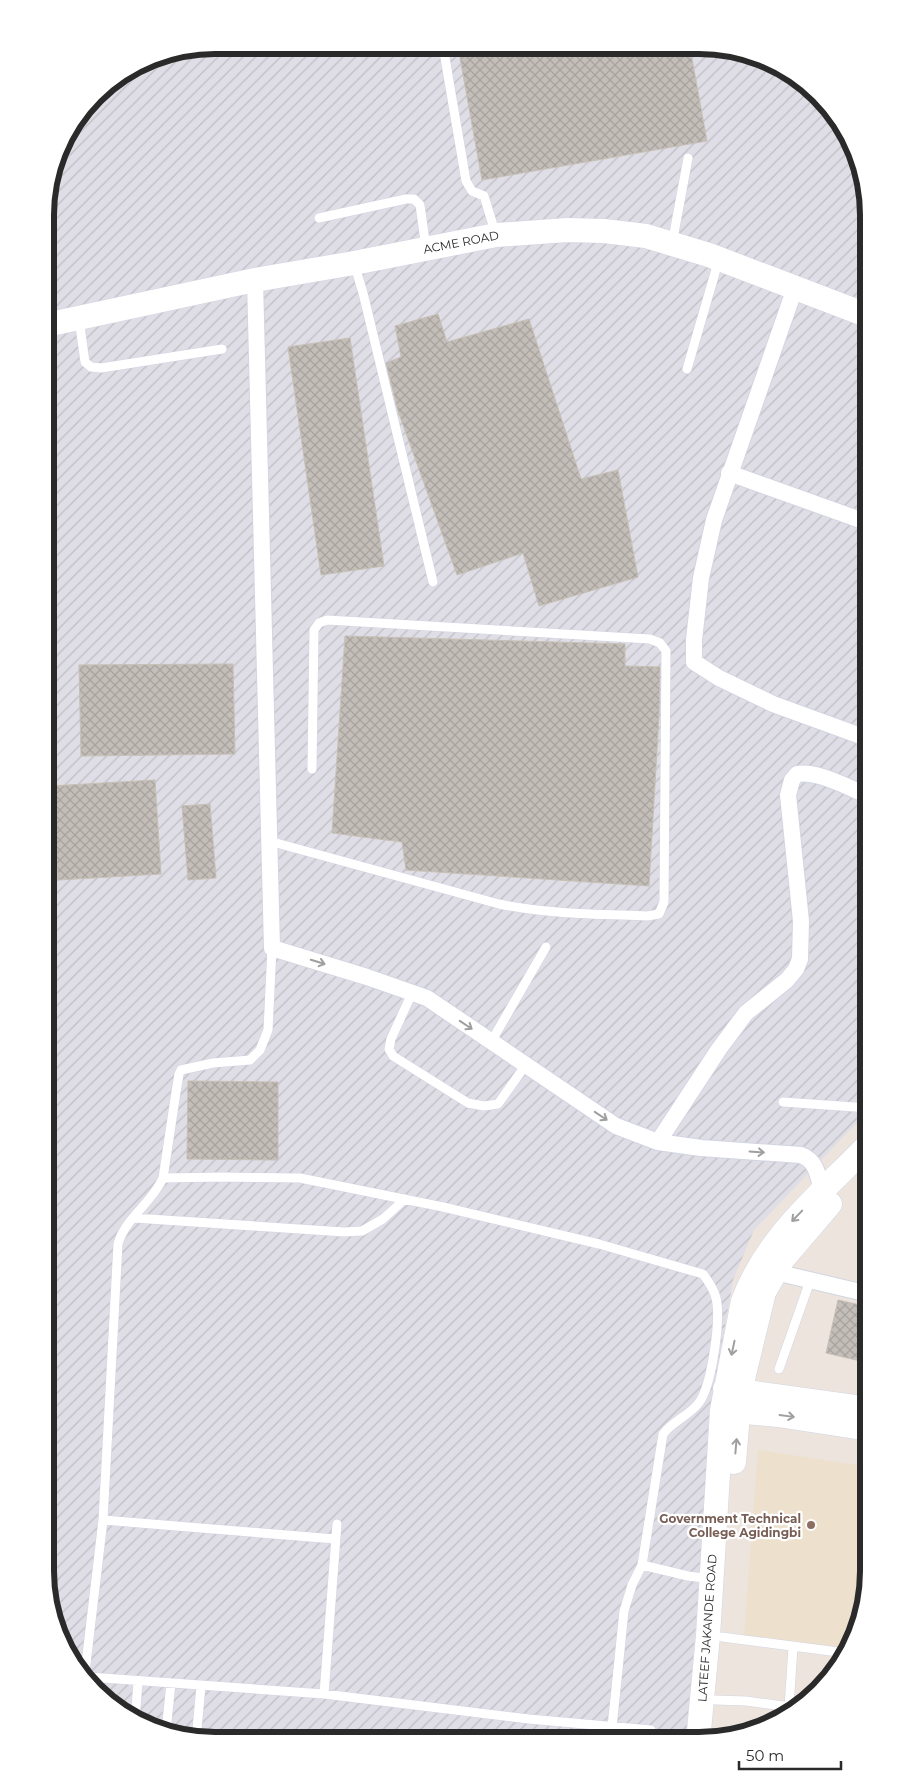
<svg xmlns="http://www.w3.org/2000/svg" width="914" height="1786" font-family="Montserrat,sans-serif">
<defs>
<pattern id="industrial-furrows" width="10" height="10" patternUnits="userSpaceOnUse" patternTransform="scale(1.25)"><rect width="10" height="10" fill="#dfdde5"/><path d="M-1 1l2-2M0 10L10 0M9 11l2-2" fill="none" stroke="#c0bec5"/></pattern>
<pattern id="building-cross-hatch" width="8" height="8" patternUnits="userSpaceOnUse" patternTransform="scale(1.25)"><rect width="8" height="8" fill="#c4beb9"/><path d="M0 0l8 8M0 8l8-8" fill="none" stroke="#a9a39f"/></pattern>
</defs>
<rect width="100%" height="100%" fill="#ece4dd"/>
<path fill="url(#industrial-furrows)" d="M215 45 732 48 811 87 860 161 869 215V1110L754 1230 733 1280 718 1367 686 1741 193 1740 140 1724 103 1699 54 1625 45 1571 46 193 63 140 103 87 150 58Z"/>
<path fill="#ede0cc" d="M758 1450 869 1467V1582L856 1636 849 1648 744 1637Z"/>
<path fill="url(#building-cross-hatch)" stroke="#c7c0b6" d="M458 47 690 48 707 141 482 180Z
M438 314 447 342 529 319 581 479 618 470 638 577 539 606 523 553 457 575 398 411 386 363 401 357 395 326Z
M350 338 384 566 321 575 288 347Z
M345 636 625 644V666L660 667 659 716 649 886 406 870 402 842 332 833Z
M233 664 235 754 81 756 79 665Z
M155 780 161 874 58 880 51 786Z
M210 804 216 878 188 880 182 806Z
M188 1081 278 1082V1160L187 1159Z
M838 1300 869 1307V1363L826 1353Z"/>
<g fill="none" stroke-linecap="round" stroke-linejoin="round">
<g stroke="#d2d6e3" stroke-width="10">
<path id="lane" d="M443 46 466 181 472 191 484 196 496 235
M319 218 406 199H414L420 205 426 248
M672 244 688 158
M354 263 363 293 433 582
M79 319 85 362 91 367 101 368 222 349
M687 369 719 259
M269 841 499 904C548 914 598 914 647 916L659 914 664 902 666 651 660 643 650 639 327 620 319 623 314 630 312 769
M412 993 391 1039 389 1049 393 1056 468 1103 484 1106 498 1104 525 1066
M491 1042 546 947
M783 1102 869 1108
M163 1178 223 1177 300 1178 443 1207 599 1244 703 1274C708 1281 714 1289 716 1298 721 1319 712 1387 698 1404 688 1416 673 1421 663 1434L642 1565 632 1585 624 1611 612 1727
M134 1218 344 1232 362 1231 383 1219 405 1199
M779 1369 810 1281
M103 1520 335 1539
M642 1565 688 1576 711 1579
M722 1637 846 1653
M85 1672 103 1520 118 1244C125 1218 152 1203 163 1178L176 1092 179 1074 181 1070 213 1063 250 1060 260 1050 268 1030 272 948
M89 1677 324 1694 529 1719 651 1730
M324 1694 337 1524
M715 1700 746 1701 798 1708
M789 1707 793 1647
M135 1720 138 1682
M166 1731 171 1683
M196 1740 201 1686
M626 1741 628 1728"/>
</g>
<g stroke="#d2d6e3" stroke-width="18">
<path id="street" d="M255 280 272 948 367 977 427 998 616 1126 658 1142 701 1148 801 1155C817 1161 818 1176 822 1191
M795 288 714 520 701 578 694 640V662L719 678 773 704 869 739
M729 473 869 523
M658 1142 719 1049 746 1013 787 980 796 969 800 959 801 921 788 795 792 780 797 774C817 770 849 788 869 796
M775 1272 869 1294"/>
</g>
<g stroke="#d2d6e3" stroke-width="25">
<path id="secondary" d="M46 325 255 280 354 263 496 235 567 230 604 231 646 236 709 255 869 316
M725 1389 869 1409
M723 1410 778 1415 869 1429
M734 1462 740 1391 764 1292 783 1259 830 1204
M698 1741 708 1636 722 1410 743 1301C768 1235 822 1193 869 1144"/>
</g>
<use href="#lane" stroke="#fff" stroke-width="9"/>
<use href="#street" stroke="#fff" stroke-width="16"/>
<use href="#secondary" stroke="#fff" stroke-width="24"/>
</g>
<defs><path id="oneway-shaft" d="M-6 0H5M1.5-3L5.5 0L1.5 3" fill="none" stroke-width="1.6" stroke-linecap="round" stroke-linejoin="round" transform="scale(1.25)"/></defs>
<g stroke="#9f9f9f">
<use href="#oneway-shaft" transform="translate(318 962) rotate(17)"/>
<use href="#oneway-shaft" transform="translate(466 1025) rotate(34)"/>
<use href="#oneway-shaft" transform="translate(601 1116) rotate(34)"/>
<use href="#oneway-shaft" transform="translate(757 1152) rotate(4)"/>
<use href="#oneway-shaft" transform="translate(797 1216) rotate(134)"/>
<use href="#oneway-shaft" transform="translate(733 1348) rotate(102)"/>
<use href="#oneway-shaft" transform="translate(787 1416) rotate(8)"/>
<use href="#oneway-shaft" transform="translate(736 1446) rotate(-85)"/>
</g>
<circle fill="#8d6e63" stroke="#fff" stroke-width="2" cx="811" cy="1525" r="5"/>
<g text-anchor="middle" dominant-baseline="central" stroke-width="4.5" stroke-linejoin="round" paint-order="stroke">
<g font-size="12" fill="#2a2a2a" stroke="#fff">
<text transform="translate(461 242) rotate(-11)">ACME ROAD</text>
<text transform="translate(707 1628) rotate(-86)">LATEEF JAKANDE ROAD</text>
</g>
<g font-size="12" font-weight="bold" fill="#785e54" stroke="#fff" text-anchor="end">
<text x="801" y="1518">Government Technical<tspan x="801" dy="14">College Agidingbi</tspan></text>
</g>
</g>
<path d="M0 0H914V1786H0ZM215 54H699A161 161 0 0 1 860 215V1571A161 161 0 0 1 699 1732H215A161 161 0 0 1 54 1571V215A161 161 0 0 1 215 54Z" fill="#fff" fill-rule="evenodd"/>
<path fill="none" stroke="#2a2a2a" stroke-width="6" d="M215 54H699A161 161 0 0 1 860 215V1571A161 161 0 0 1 699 1732H215A161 161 0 0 1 54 1571V215A161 161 0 0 1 215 54Z"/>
<path d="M739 1761v8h102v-8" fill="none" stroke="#2a2a2a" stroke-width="2.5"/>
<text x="746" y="1761" font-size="15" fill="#2a2a2a" stroke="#ffffff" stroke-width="4" paint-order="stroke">50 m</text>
</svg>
